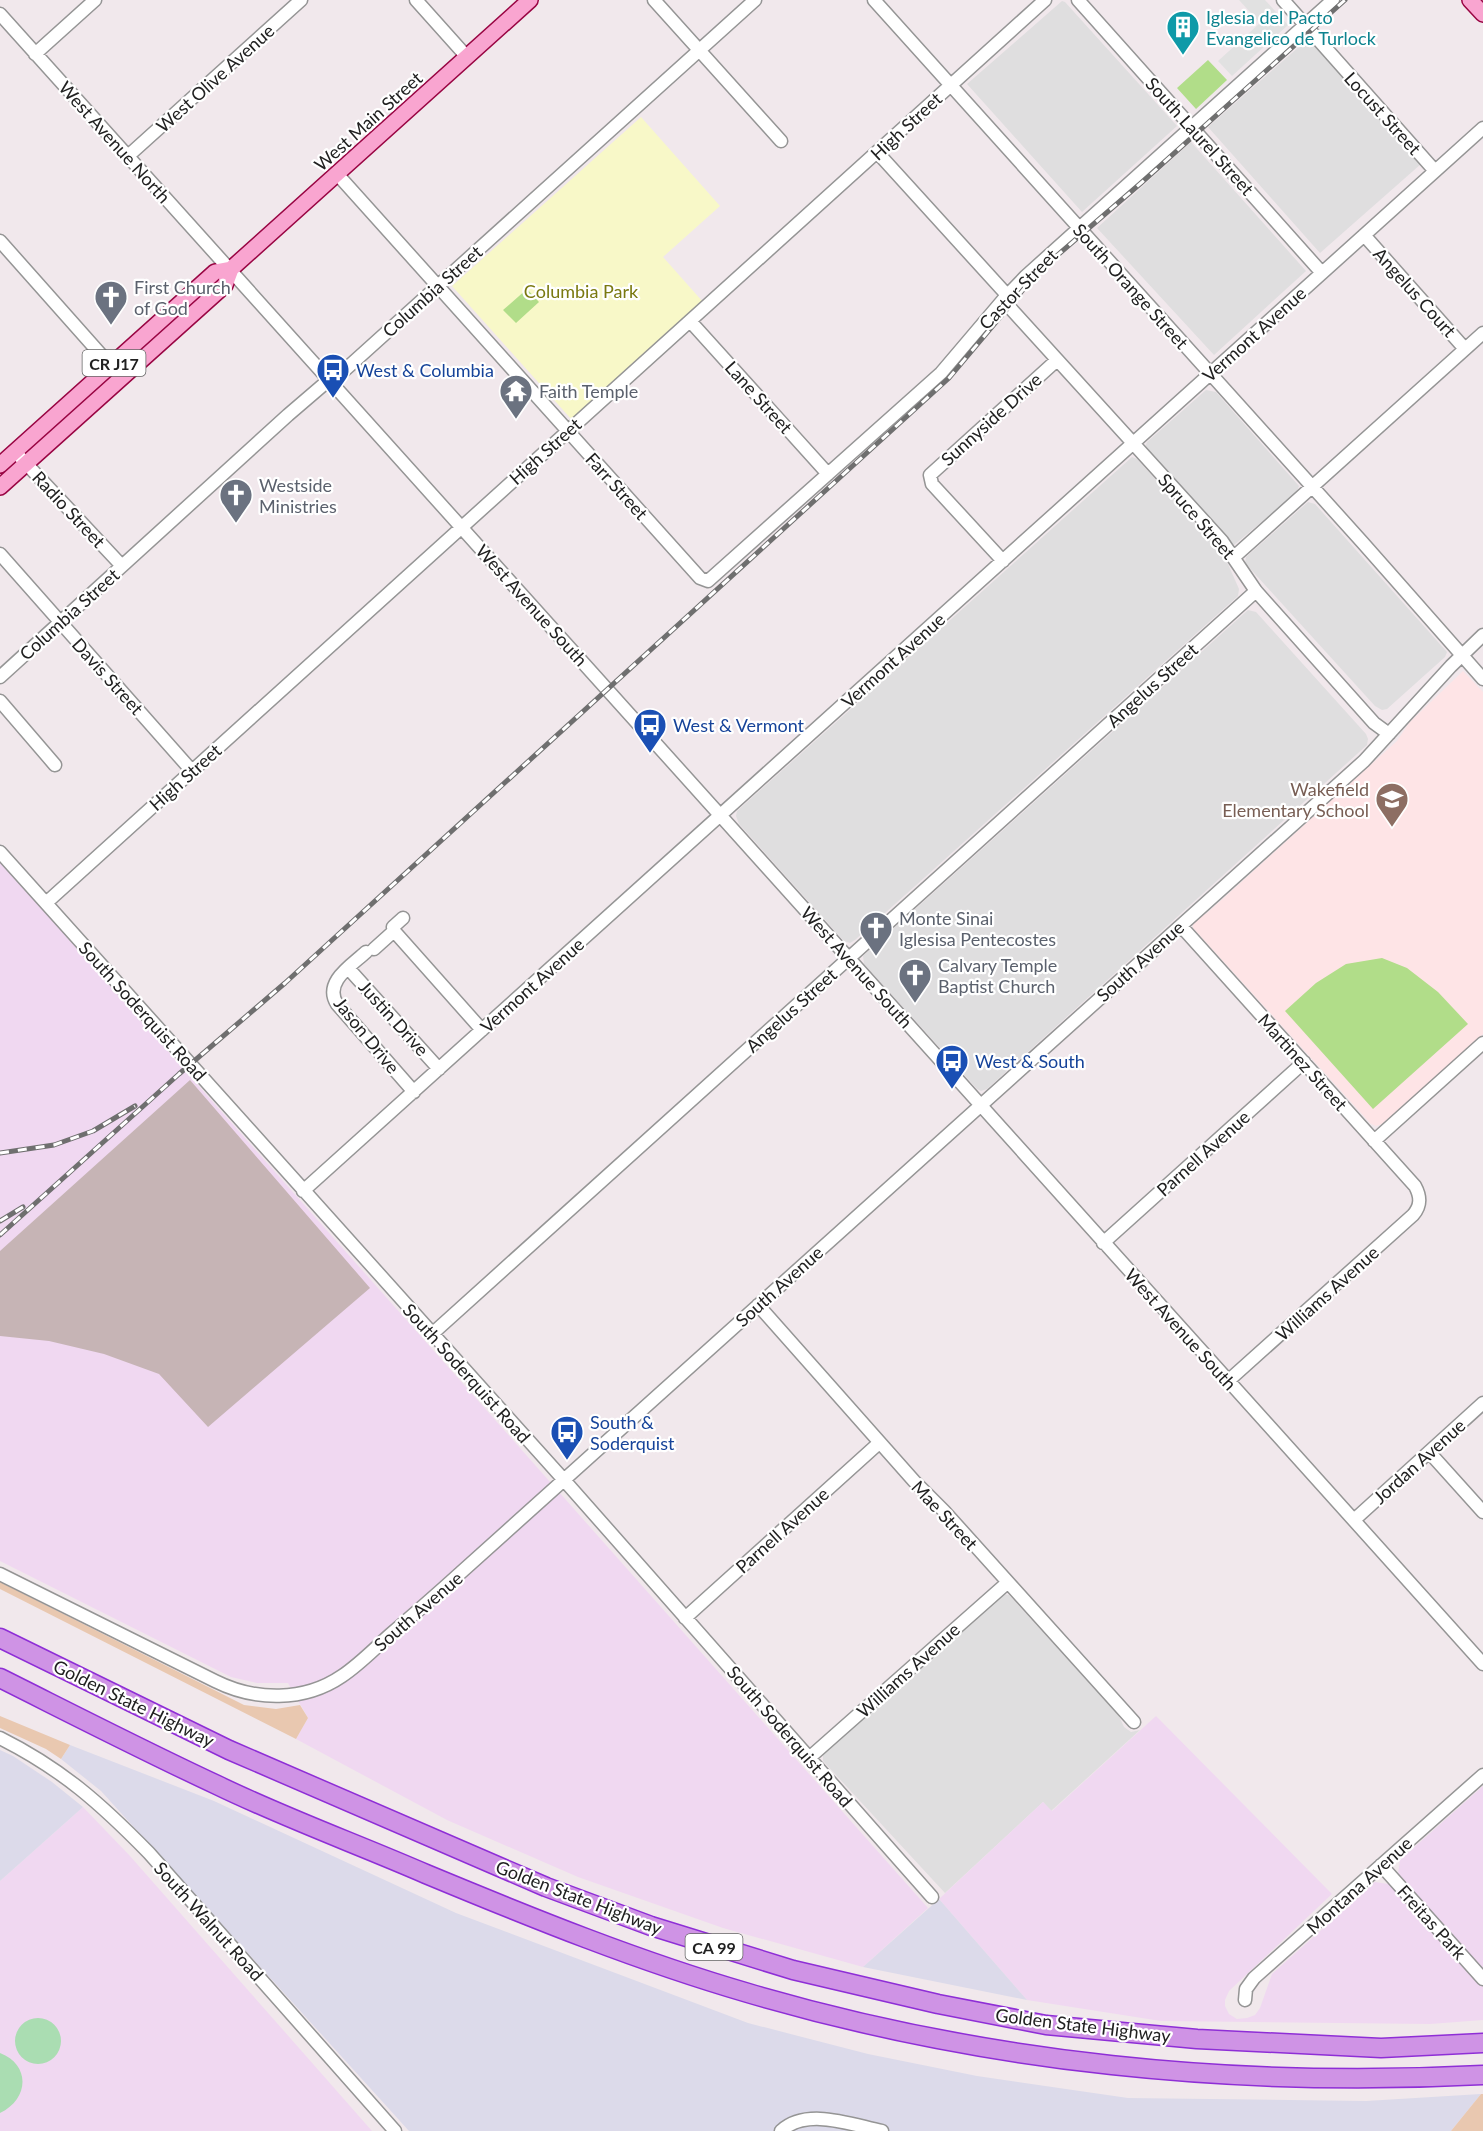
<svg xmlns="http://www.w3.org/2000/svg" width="1483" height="2131" font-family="Lato,sans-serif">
<rect width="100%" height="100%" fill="#f1e8ec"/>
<path fill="#dfdedf" d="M1062 1 1065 2 1177 126 1082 212 967 84Z
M1309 38 1421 164 1320 253 1208 127Z
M1191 142 1306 271 1214 355 1097 228Z
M1206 390 1216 392 1299 486 1296 493 1234 545 1145 447 1147 442Z
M1132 457 1137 459 1224 555 1239 589 1238 596 855 940 850 943 844 941 739 824 736 816 737 811Z
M1308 502 1315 504 1447 652 1445 657 1387 709 1382 710 1375 706 1245 563 1246 557Z
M1248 610 1256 612 1366 734 1368 739 1367 745 987 1089 981 1091 977 1089 864 964 863 956Z
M1003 1594 1009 1595 1118 1714 1124 1727 1131 1732 1140 1730 1051 1811 1043 1802 945 1893 823 1761V1753Z"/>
<path fill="#f0d8f1" d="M0 862 928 1908 863 1967 723 1928 578 1877 447 1820 296 1739 308 1718 288 1683H257L231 1677 0 1561Z
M1156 1716 1332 1894 1229 1991 1225 2000V2006L1229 2014 1237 2019 1247 2018 1255 2015 1260 2008 1272 1974 1375 1882 1388 1884 1398 1874 1400 1860 1483 1786V2020L1430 2024 1161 2021 1027 2000 939 1899 1043 1802 1052 1811Z
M83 1807 130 1856 372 2131H0V1881Z"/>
<path fill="#dcdaea" d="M70 1745 214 1801 456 1913 748 2023 868 2054 977 2076 1128 2098 1366 2101 1481 2094 1451 2131H409L101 1791 61 1759Z
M0 1750 13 1756 52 1782 83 1807 0 1881Z
M939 1899 1027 2000 863 1967Z"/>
<path fill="#fee4e6" d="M1463 671 1483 692V1034L1382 1124 1376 1126 1371 1124 1193 928V923L1201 914H1206L1397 741 1409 723Z"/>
<path fill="#c6b4b5" d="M190 1080 370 1288 208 1427 159 1374 104 1354 49 1341 0 1336V1251Z"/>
<path fill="#e9c8b0" d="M0 1582 244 1705 276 1709 300 1705 308 1718 296 1739 0 1589Z
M0 1716 70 1745 61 1759 46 1749 0 1728Z
M1481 2094H1483V2131H1451Z"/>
<path fill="#f8f8c8" d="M641 117 720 206 663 257 703 302 572 420 452 286Z"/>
<path fill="#b1dd89" d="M1208 60 1227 80 1196 109 1177 88Z
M527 289 539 302 516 323 503 310Z
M1382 958 1407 968 1438 992 1468 1024 1373 1109 1285 1011 1316 983 1346 964Z"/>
<path fill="#e1e1e1" d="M1239 0H1265L1288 25 1232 76 1218 61 1260 23Z"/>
<path fill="#aaddb2" d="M15 2041a23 23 0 1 1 46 0a23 23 0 1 1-46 0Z
M0 2053C31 2065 29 2099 0 2113Z"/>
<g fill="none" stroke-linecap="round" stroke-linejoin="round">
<g stroke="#959595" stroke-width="15">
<path id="minor" d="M416 0 467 57
M654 0 781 141
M874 0 1363 543 1483 679
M1078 0 1322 273
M1283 0 1435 171
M0 14 1483 1664
M35 54 95 0
M877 152 1007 295
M128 156 301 0
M338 175 700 578 708 581 941 373 1003 300 1026 276 1333 0
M1364 235 1465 349
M0 241 111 366
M1003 300 1222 541 1256 591 1374 723 1389 734
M690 321 828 474
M20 457 122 566
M0 554 192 771
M1234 557 1483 333
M1003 561 932 484 930 475 1057 360
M0 677 288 415 323 385 337 377 755 0
M0 701 55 765
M0 852 564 1480 932 1897
M46 903 1045 0
M403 918 393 927 394 931 482 1030
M1181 926 1415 1186C1421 1197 1421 1206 1413 1215L1228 1381
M374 949 394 931
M366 952C352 965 323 982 337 1004L414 1092
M348 968 439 1069
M1374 1141 1483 1043
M303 1191 1483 128
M1103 1243 1304 1062
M758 1305 914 1481 944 1511 1134 1722
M432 1334 1256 591
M1429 1452 1483 1512
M1354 1520 1483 1403
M0 1574 215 1681C255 1701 304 1702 342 1676 360 1664 375 1648 391 1634 413 1615 435 1596 457 1576L1364 761 1451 666 1483 635
M685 1618 879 1443
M0 1738C62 1769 101 1804 149 1853L395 2131
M809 1758 1007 1583
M1381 1865 1483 1979
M1245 2000 1246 1989 1254 1978 1483 1775
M781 2131C807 2107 852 2125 882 2131"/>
</g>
<g stroke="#990543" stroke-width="18">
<path id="major" d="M1470 0 1483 14
M0 465 215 272 231 269
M0 487 225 285 231 269 530 0"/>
</g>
<g stroke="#8e2ed6" stroke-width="21">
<path id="highway" d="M0 1638 229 1750 546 1887 651 1926 793 1970 938 2004 1046 2025 1197 2039 1381 2048 1483 2043
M0 1678C72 1714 144 1751 217 1785 285 1818 357 1844 426 1874 532 1918 638 1961 748 1993 986 2063 1236 2088 1483 2075"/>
</g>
<use href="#minor" stroke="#fff" stroke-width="12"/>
<use href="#major" stroke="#f9a5d0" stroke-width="15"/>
<use href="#highway" stroke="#cf93e5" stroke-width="18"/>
<g stroke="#6f6f6f" stroke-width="5">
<path id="rail" d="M0 1153 54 1145 93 1131 135 1106
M0 1221 23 1207
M0 1235 179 1074 285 983 949 378 1038 272 1141 183 1345 0"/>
</g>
<use href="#rail" stroke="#fff" stroke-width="3" stroke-dasharray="9" stroke-linecap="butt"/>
</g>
<defs>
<g id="building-pin" transform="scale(1.725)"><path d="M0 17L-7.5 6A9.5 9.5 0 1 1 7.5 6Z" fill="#0f9aa8" stroke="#fff"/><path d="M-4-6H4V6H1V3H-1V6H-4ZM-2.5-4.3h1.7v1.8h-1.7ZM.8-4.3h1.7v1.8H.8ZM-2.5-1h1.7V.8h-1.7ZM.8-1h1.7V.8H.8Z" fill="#fff"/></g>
<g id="church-pin" transform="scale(1.725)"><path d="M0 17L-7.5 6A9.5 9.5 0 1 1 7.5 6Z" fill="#6b7280" stroke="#fff"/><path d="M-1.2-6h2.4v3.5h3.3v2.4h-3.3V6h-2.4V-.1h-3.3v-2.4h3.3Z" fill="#fff"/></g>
<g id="bus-pin" transform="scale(1.725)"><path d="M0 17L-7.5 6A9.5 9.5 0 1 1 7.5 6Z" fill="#1a4fb4" stroke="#fff"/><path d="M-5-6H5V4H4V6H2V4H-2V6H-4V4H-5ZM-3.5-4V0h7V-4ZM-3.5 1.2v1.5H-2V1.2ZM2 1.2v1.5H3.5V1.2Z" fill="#fff"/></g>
<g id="temple-pin" transform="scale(1.725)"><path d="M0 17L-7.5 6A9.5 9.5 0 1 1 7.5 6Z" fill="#6b7280" stroke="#fff"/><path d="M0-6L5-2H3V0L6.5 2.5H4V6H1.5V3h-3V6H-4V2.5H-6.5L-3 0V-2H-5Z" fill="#fff"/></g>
<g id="school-pin" transform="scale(1.725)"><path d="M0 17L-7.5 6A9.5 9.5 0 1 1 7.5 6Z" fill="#8d6e63" stroke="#fff"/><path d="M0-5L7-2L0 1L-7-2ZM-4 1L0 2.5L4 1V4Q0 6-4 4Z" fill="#fff"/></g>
</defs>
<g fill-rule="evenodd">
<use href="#building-pin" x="1183" y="27"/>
<use href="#church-pin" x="111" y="297"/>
<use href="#bus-pin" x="333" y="370"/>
<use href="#temple-pin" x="516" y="391"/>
<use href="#church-pin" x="236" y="495"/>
<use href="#bus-pin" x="650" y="725"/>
<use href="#school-pin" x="1392" y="799"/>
<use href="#church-pin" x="876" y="928"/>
<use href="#church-pin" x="915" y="975"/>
<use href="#bus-pin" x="952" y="1061"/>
<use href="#bus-pin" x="567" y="1432"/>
</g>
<g text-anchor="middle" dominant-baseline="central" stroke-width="4.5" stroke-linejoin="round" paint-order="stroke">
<g fill="#fff" stroke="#646464" stroke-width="1.5">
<rect x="82.5" y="350" width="63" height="26" rx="4.5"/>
<rect x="685.5" y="1934" width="57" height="26" rx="4.5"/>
</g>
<g font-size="16" font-weight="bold" fill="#212121">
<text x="114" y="363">CR J17</text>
<text x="714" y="1947">CA 99</text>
</g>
<g font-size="18" fill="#0d838f" stroke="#fff" text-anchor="start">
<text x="1206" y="17">Iglesia del Pacto<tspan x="1206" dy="21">Evangelico de Turlock</tspan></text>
</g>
<g font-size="18" fill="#212121" stroke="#fff">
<text transform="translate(215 78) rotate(-42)">West Olive Avenue</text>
<text transform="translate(1383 113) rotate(48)">Locust Street</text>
<text transform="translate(368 121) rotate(-42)">West Main Street</text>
<text transform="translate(906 126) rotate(-43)">High Street</text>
<text transform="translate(1200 136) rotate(48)">South Laurel Street</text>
<text transform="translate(115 142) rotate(48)">West Avenue North</text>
<text transform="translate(1131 286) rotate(48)">South Orange Street</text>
<text transform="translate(1018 289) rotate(-46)">Castor Street</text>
<text transform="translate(432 291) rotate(-42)">Columbia Street</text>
<text transform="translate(1415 292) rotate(48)">Angelus Court</text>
<text transform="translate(1254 334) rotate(-42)">Vermont Avenue</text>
<text transform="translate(759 397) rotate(48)">Lane Street</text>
<text transform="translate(991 419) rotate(-42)">Sunnyside Drive</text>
<text transform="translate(545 451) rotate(-42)">High Street</text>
<text transform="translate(617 486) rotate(48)">Farr Street</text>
<text transform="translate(69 509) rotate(47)">Radio Street</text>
<text transform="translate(1197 516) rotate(49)">Spruce Street</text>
<text transform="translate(532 605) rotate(48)">West Avenue South</text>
<text transform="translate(69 614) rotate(-42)">Columbia Street</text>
<text transform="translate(893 660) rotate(-42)">Vermont Avenue</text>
<text transform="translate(108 676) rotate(48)">Davis Street</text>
<text transform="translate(1152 685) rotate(-42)">Angelus Street</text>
<text transform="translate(185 777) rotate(-42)">High Street</text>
<text transform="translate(1140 961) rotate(-42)">South Avenue</text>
<text transform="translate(857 967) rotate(48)">West Avenue South</text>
<text transform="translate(532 985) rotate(-42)">Vermont Avenue</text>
<text transform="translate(791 1010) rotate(-42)">Angelus Street</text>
<text transform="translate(143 1011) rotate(48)">South Soderquist Road</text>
<text transform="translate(394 1018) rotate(48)">Justin Drive</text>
<text transform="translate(367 1035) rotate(51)">Jason Drive</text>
<text transform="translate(1303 1062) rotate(48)">Martinez Street</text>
<text transform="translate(1203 1153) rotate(-42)">Parnell Avenue</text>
<text transform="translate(779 1286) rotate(-42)">South Avenue</text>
<text transform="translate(1327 1293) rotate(-42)">Williams Avenue</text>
<text transform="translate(1181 1329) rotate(48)">West Avenue South</text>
<text transform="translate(467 1373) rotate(48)">South Soderquist Road</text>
<text transform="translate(1419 1461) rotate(-42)">Jordan Avenue</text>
<text transform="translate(945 1515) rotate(47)">Mae Street</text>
<text transform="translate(782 1530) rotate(-42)">Parnell Avenue</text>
<text transform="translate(418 1611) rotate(-41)">South Avenue</text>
<text transform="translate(908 1670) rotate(-42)">Williams Avenue</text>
<text transform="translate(134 1703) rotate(26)">Golden State Highway</text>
<text transform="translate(790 1736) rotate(49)">South Soderquist Road</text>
<text transform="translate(1359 1885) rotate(-42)">Montana Avenue</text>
<text transform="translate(579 1897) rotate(21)">Golden State Highway</text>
<text transform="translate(209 1921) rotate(48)">South Walnut Road</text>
<text transform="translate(1432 1922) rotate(48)">Freitas Park</text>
<text transform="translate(1083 2025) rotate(7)">Golden State Highway</text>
</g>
<g font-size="18" fill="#5b616d" stroke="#fff" text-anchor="start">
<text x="134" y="287">First Church<tspan x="134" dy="21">of God</tspan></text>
<text x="539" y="391">Faith Temple</text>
<text x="259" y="485">Westside<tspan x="259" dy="21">Ministries</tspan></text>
<text x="899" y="918">Monte Sinai<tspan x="899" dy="21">Iglesisa Pentecostes</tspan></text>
<text x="938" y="965">Calvary Temple<tspan x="938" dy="21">Baptist Church</tspan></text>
</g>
<g font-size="18" fill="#7a7910" stroke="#fff">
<text x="581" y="291">Columbia Park</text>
</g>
<g font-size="18" fill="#164399" stroke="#fff" text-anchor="start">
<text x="356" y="370">West &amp; Columbia</text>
<text x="673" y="725">West &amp; Vermont</text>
<text x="975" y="1061">West &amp; South</text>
<text x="590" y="1422">South &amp;<tspan x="590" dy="21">Soderquist</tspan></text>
</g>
<g font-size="18" fill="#785e54" stroke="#fff" text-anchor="end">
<text x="1369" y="789">Wakefield<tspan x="1369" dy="21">Elementary School</tspan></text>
</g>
</g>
</svg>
